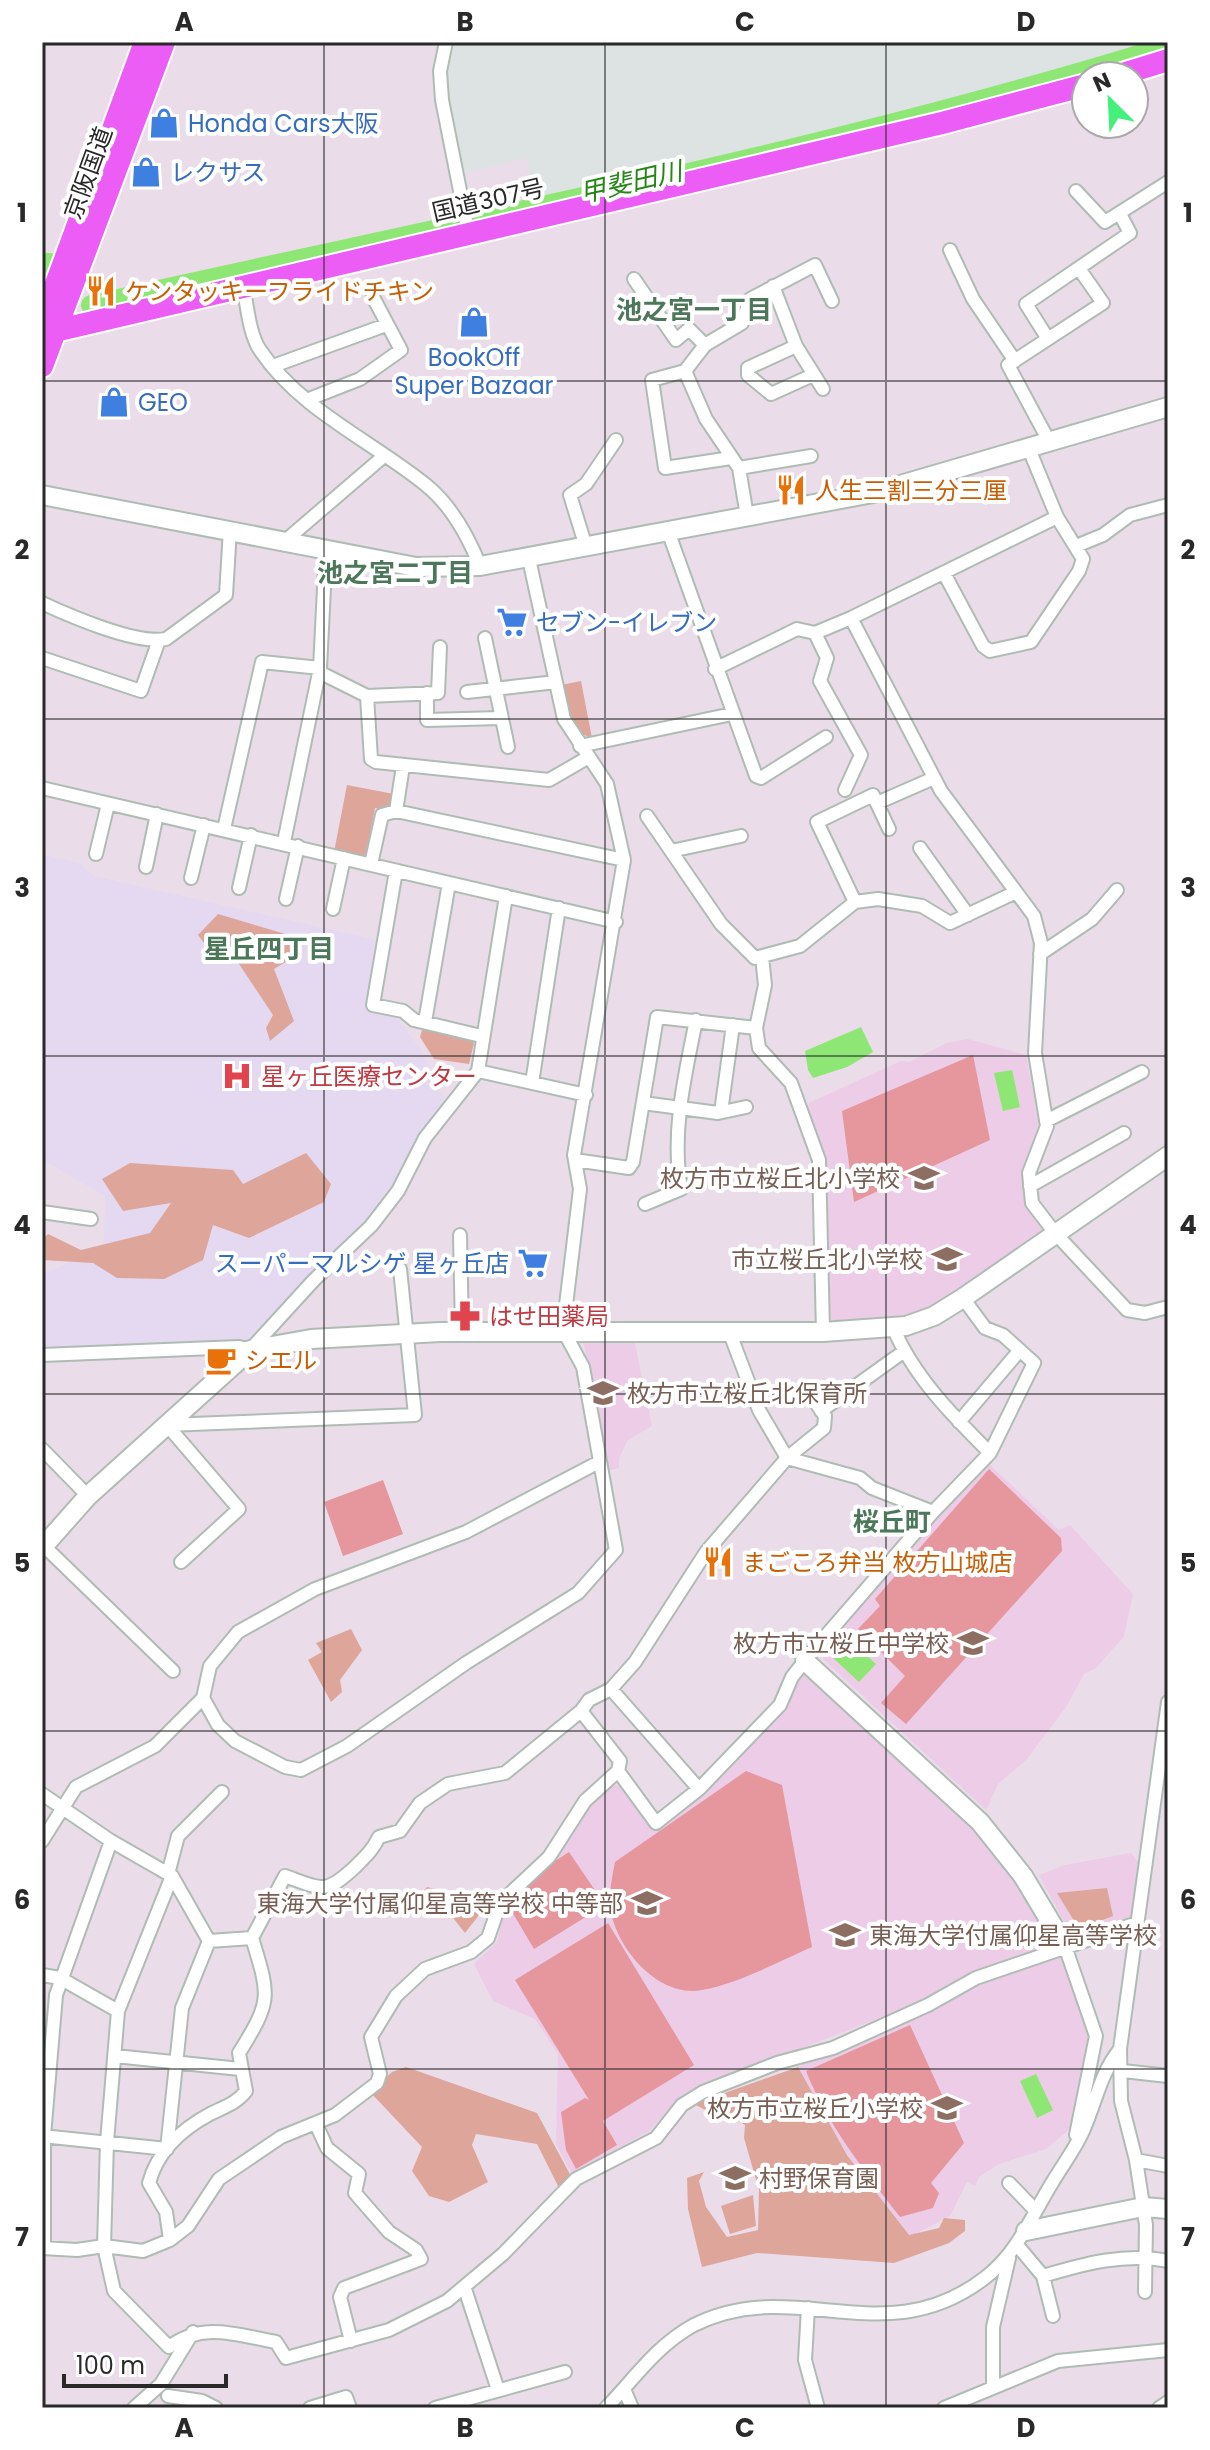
<svg xmlns="http://www.w3.org/2000/svg" width="1210" height="2450" font-family="Poppins,'Noto Sans JP',sans-serif">
<rect width="100%" height="100%" fill="#ebdcea"/>
<path fill="#dce3e2" d="M452 42H1168L1010 93 536 202 527 158 462 173 445 66Z"/>
<path fill="#eccce6" d="M968 1039 1026 1055 1038 1119 1037 1138 1027 1164 1026 1208 1044 1232 934 1306 916 1314 827 1321 823 1160 808 1117 809 1103 901 1061 909 1062 947 1043Z
M634 1339 652 1426 628 1440 619 1458V1468L606 1471 583 1340Z
M989 1464 1059 1530 1070 1525 1133 1594 1124 1636 1096 1668 1084 1674 1066 1707 1026 1760 998 1784 986 1810 823 1659V1650L952 1498Z
M806 1672 976 1832 1016 1879 1053 1939 1051 1944 973 1973 922 2002 700 2087 677 2100 649 2131 572 2174 556 2144 558 2054 535 2019 493 2001 474 1964 497 1942 506 1903 584 1812 612 1786 624 1785 656 1827 716 1781 783 1708 794 1681Z
M1131 1853 1139 1863 1131 1917 1074 1940 1039 1875 1065 1865Z
M1060 1956 1064 1958 1090 2032 1070 2129 1046 2149 999 2164 980 2176 975 2186 967 2182 950 2216 913 2235 900 2236 793 2069 915 2019 977 1986Z"/>
<path fill="#e4d9f1" d="M42 854 79 863 94 876 376 940 365 1007 394 1015 420 1048 445 1103 421 1138 395 1188 373 1219 249 1339 42 1351V1275L104 1247 105 1196 48 1163H42Z"/>
<path fill="#dea69b" d="M581 681 592 738C567 731 566 707 561 685Z
M347 785 394 794 388 810 375 808 366 854 359 857 334 852Z
M218 914 289 935 294 957 274 969 294 1021 270 1041 266 1028 273 1015 231 952 213 955 198 935Z
M422 1030 466 1036 474 1043 469 1064 434 1059 420 1037Z
M306 1153 331 1184 324 1202 249 1238 213 1225 203 1260 164 1279 117 1278 93 1263 42 1260V1240L48 1234 81 1250 150 1233 171 1203 123 1211 102 1179 130 1163 233 1170 243 1184Z
M351 1629 362 1650 340 1680 342 1692 331 1702 308 1660 322 1652 316 1643Z
M427 1887 469 1897 483 1910 465 1933 442 1904 423 1892Z
M1107 1888 1113 1916 1079 1929 1057 1893Z
M406 2067 537 2113 572 2178 560 2190 537 2144 476 2134 472 2145 488 2182 449 2202 429 2196 412 2171 422 2147 370 2092 392 2072Z
M798 2067 847 2155 909 2235 939 2228 944 2218 965 2220V2231L949 2243 894 2263 757 2253 702 2267 688 2209 687 2178 704 2172 699 2181 706 2207 727 2237 758 2230 759 2190 744 2138 745 2125 728 2115 725 2107 707 2111 694 2104Z
M753 2195 756 2226 730 2234 721 2206Z"/>
<path fill="#e5979d" d="M973 1055 990 1140 854 1202 842 1111Z
M989 1469 1061 1538 1062 1551 906 1724 881 1703 905 1676 858 1629 880 1606 875 1599Z
M383 1480 403 1534 343 1556 324 1502Z
M746 1771 782 1785 812 1947C777 1962 740 1983 702 1990 659 1998 618 1950 611 1912 608 1896 612 1878 615 1862Z
M569 1852 605 1905 534 1949 508 1905 552 1863Z
M608 1923 694 2065 603 2121 617 2145 576 2169 566 2150 561 2112 585 2098 589 2100 515 1980Z
M910 2025 964 2143 931 2183 939 2193 933 2208 900 2217C866 2173 827 2124 806 2071Z"/>
<path fill="#8ee774" d="M861 1027 873 1052 847 1067 813 1078 808 1070 805 1051Z
M1012 1070 1020 1107 1003 1111 994 1073Z
M848 1638 876 1664 859 1682 831 1656Z
M1036 2074 1053 2110 1037 2118 1020 2081Z"/>
<g fill="none" stroke-linecap="round" stroke-linejoin="round">
<path stroke="#8ee774" stroke-width="20" d="M42 263H50
M91 305C451 224 816 155 1168 46"/>
<g stroke="#afbcb3" stroke-width="16">
<path id="street" d="M446 42 440 71 442 100 468 231
M1076 191 1105 222 1168 182
M950 250 973 299 1015 361
M634 279 676 340 689 329 705 345
M243 285C247 304 249 334 260 350 300 410 372 441 426 485 452 506 468 536 480 566
M773 286 796 346 823 389
M1048 339 1026 304 1130 233 1120 214
M796 346 748 368V375L771 394 813 375
M273 366 386 325
M685 371 705 345 742 323 750 299 815 265 832 301
M309 399 360 379 401 350 373 297
M1050 443 1008 365 1103 303 1080 270
M731 458 665 468 652 380 685 371 706 419 739 468 747 516
M739 468 811 456
M668 531 756 776 761 778 826 737
M285 541 384 456
M1076 546 1103 535 1130 515 1168 505
M586 547 570 495 586 484 616 440
M945 575 983 646 990 651 1031 642 1079 571 1083 559 1057 517 1029 449
M42 603C70 616 137 645 166 639L226 595 230 529
M851 618 941 791 1034 916 1041 943 1035 1053 1047 1126 1029 1173 1032 1203 1055 1233 1127 1310 1145 1313 1168 1307
M815 633 827 658 820 681 861 755 845 790
M485 638 508 747
M42 658 141 691 159 640
M715 669 797 629 815 633 851 618 1057 517
M319 672 367 696 371 759 376 762 549 780 587 758
M467 692 556 682
M427 693V720L501 718
M367 696 438 693 440 647
M580 746 732 714
M42 788 616 922
M877 803 934 778
M396 811 403 766
M647 816 721 924 755 958 800 946 855 902 878 899 922 906 950 923 1014 893
M224 829 262 662 320 668
M284 842 320 668 326 548
M920 848 968 915
M671 851 741 836
M96 854 108 804
M371 864 382 815 396 811 624 860
M146 867 157 814
M396 871 373 1005 403 1011 414 1020 481 1036
M191 878 204 825
M239 888 251 835
M506 896 478 1071 586 1095
M286 899 298 846
M855 902 817 822 873 795 889 829
M333 909 344 858
M1040 954 1092 919 1117 890
M762 957 765 985 756 1028 759 1048 791 1083 819 1160 823 1332
M425 1022 449 883
M532 1083 559 908
M643 1103 718 1113 746 1107
M721 1112 733 1025
M1046 1121 1142 1072
M575 1160 629 1168 633 1162 657 1017 756 1028
M1030 1186 1124 1133
M645 1204 681 1189C671 1131 685 1076 696 1020
M42 1212 91 1219
M460 1235 462 1332
M893 1327C913 1376 953 1416 990 1453
M729 1331 759 1410 787 1458 706 1552 635 1662 611 1689 589 1700 581 1711 620 1761 618 1771 656 1823 699 1789 780 1705 792 1677 811 1653 933 1512 990 1453 1034 1363 1003 1335 985 1328 963 1298
M42 1355 239 1347 250 1350 314 1280 371 1226 398 1191 425 1138 478 1071
M821 1411 903 1352
M959 1422 1020 1350
M167 1425 415 1415 400 1269
M167 1425 239 1509 181 1562
M42 1449 88 1496
M787 1458 860 1478 872 1488 933 1512
M787 1458 824 1428 825 1416 805 1387
M44 1546 173 1671
M611 1689 699 1789
M203 1698 218 1725 235 1741 285 1767 301 1770 347 1746 466 1663 578 1593 616 1550 583 1367 563 1330 580 1189 574 1155 624 860 607 784 564 719 529 559
M42 1794 111 1841 172 1876 118 2011 107 2142 104 2246 114 2291 169 2347C204 2321 236 2335 276 2342L286 2358 389 2330 447 2301 503 2254 576 2179 656 2138 682 2105 703 2092 777 2063 833 2048 928 2005 976 1978 1137 1923
M42 1841 76 1787 155 1746 203 1698 210 1666 238 1632 315 1589 466 1532 599 1462
M168 1874 178 1836 222 1792
M209 1941 252 1938 285 1876C322 1889 325 1895 355 1867 366 1856 372 1851 379 1837L400 1831 420 1803 448 1784 505 1773 581 1711
M1065 1946 1096 2036 1076 2135
M42 1975 60 1978 118 2011
M115 2056 240 2069
M1123 2071 1168 2076
M316 2124 327 2148 359 2174 355 2193 389 2232 416 2250 421 2259 344 2288 340 2297 351 2341
M42 2136 167 2149 182 2008 209 1941 172 1876
M1136 2160 1168 2166
M1009 2183 1036 2211
M170 2240 166 2212 149 2183C157 2152 182 2129 210 2114 224 2107 237 2103 246 2091L239 2053C272 2000 270 1997 252 1938
M1017 2245 1043 2276C1083 2264 1126 2252 1168 2261
M42 2248 77 2250 104 2246 143 2251 170 2240 188 2226 219 2179 281 2137 335 2115 377 2083 380 2074 371 2037 396 1996 425 1969 471 1952 488 1938 500 1903 549 1857 585 1801 618 1771
M44 2248V2136L56 1995 111 1841
M1043 2276 1053 2316
M465 2289 498 2390
M1145 2292 1146 2225 1136 2160 1121 2101 1120 2049 1168 1702
M808 2308 805 2360 818 2408
M993 2387V2327L1009 2258
M624 2389 632 2408
M168 2396 202 2401 216 2408
M134 2408 161 2384 193 2332
M310 2408 346 2397 350 2408
M435 2408 565 2372
M606 2408C635 2378 657 2345 694 2325 795 2274 885 2356 986 2277 1018 2252 1031 2217 1052 2183 1062 2166 1075 2149 1083 2131 1096 2102 1100 2074 1120 2049
M944 2408 1058 2361 1168 2350
M1159 2408 1168 2402"/>
</g>
<g stroke="#afbcb3" stroke-width="22">
<path id="secondary" d="M42 495 416 567 480 566 873 493 1168 407
M42 1548 88 1496 250 1350 311 1339 440 1332H823L906 1326 934 1316 963 1298 1168 1156
M805 1661 980 1822 1023 1876 1065 1946
M1026 2231 1143 2207 1168 2209"/>
</g>
<g stroke="#fff" stroke-width="26">
<path id="highway" d="M1116 76 1168 60
M42 322 145 42
M42 334 942 123 1086 85
M42 366 164 42"/>
</g>
<use href="#street" stroke="#fff" stroke-width="12"/>
<use href="#secondary" stroke="#fff" stroke-width="18"/>
<use href="#highway" stroke="#ec5df5" stroke-width="22"/>
</g>
<path fill="none" stroke="#292929" stroke-width="2" stroke-opacity="0.55" d="M324 42V2408M605 42V2408M886 42V2408M42 381H1168M42 719H1168M42 1056H1168M42 1394H1168M42 1731H1168M42 2069H1168"/>
<defs>
<g id="shop-bare" transform="scale(2.4)"><path d="M-5-2.5h2.3a2.7 3.5 0 0 1 5.4 0H5L5.5 6h-11ZM-1.5-2.5h3a1.5 2.3 0 0 0-3 0Z" fill="#3f7fe0" stroke="#fff" stroke-width="2.5" paint-order="stroke"/></g>
<g id="restaurant-bare" transform="scale(2.4)"><path d="M-5-6h1v4h1v-4h1v4h1v-4h1v5L-1.5 .5V6h-2V.5L-5-1ZM5-6V6H3V1.5H1.5Q1.5-4 5-6Z" fill="#e8710a" stroke="#fff" stroke-width="2.5" paint-order="stroke"/></g>
<g id="supermarket-bare" transform="scale(2.4)"><path d="M-6-5.5h2.5l.6 2H6L4.5 2H-2.5L-4.4-4H-6ZM-1.5 3.2a1.3 1.3 0 1 0 .1 0ZM3 3.2a1.3 1.3 0 1 0 .1 0Z" fill="#3f7fe0" stroke="#fff" stroke-width="2.5" paint-order="stroke"/></g>
<g id="hospital-bare" transform="scale(2.4)"><path d="M-5-5h3v3.5h4V-5h3V5h-3V1.5h-4V5h-3Z" fill="#e0444e" stroke="#fff" stroke-width="2.5" paint-order="stroke"/></g>
<g id="school-bare" transform="scale(2.4)"><path d="M0-5L7-2L0 1L-7-2ZM-4 1L0 2.5L4 1V4Q0 6-4 4Z" fill="#8d6e63" stroke="#fff" stroke-width="2.5" paint-order="stroke"/></g>
<g id="pharmacy-bare" transform="scale(2.4)"><path d="M-2-6h4v4h4v4h-4v4h-4v-4h-4v-4h4Z" fill="#e0444e" stroke="#fff" stroke-width="2.5" paint-order="stroke"/></g>
<g id="cafe-bare" transform="scale(2.4)"><path d="M-5.5-4.5H6V0H3Q3 3.5 0 3.5H-2.5Q-5.5 3.5-5.5 0ZM3-3.2v2h1.7v-2ZM-6 4.5H4V6H-6Z" fill="#e8710a" stroke="#fff" stroke-width="2.5" paint-order="stroke"/></g>
</defs>
<g fill-rule="evenodd">
<use href="#shop-bare" x="164" y="123"/>
<use href="#shop-bare" x="146" y="172"/>
<use href="#restaurant-bare" x="101" y="291"/>
<use href="#shop-bare" x="474" y="322"/>
<use href="#shop-bare" x="114" y="402"/>
<use href="#restaurant-bare" x="791" y="490"/>
<use href="#supermarket-bare" x="512" y="622"/>
<use href="#hospital-bare" x="237" y="1076"/>
<use href="#school-bare" x="924" y="1178"/>
<use href="#school-bare" x="947" y="1259"/>
<use href="#supermarket-bare" x="533" y="1263"/>
<use href="#pharmacy-bare" x="465" y="1316"/>
<use href="#cafe-bare" x="221" y="1360"/>
<use href="#school-bare" x="603" y="1393"/>
<use href="#restaurant-bare" x="718" y="1562"/>
<use href="#school-bare" x="973" y="1643"/>
<use href="#school-bare" x="647" y="1903"/>
<use href="#school-bare" x="845" y="1935"/>
<use href="#school-bare" x="947" y="2108"/>
<use href="#school-bare" x="735" y="2178"/>
</g>
<g text-anchor="middle" dominant-baseline="central" stroke-width="8" stroke-linejoin="round" paint-order="stroke">
<g font-size="24" fill="#366cbe" stroke="#fff" text-anchor="start">
<text x="188" y="123">Honda Cars大阪</text>
<text x="170" y="172">レクサス</text>
<text x="474" y="357" text-anchor="middle">BookOff<tspan x="474" dy="28">Super Bazaar</tspan></text>
<text x="138" y="402">GEO</text>
<text x="536" y="622">セブン-イレブン</text>
<text x="509" y="1263" text-anchor="end">スーパーマルシゲ 星ヶ丘店</text>
</g>
<g font-size="24" fill="#292929" stroke="#fff">
<text transform="translate(88 173) rotate(-70)">京阪国道</text>
<text transform="translate(488 200) rotate(-13)">国道307号</text>
</g>
<g font-size="24" fill="#c56008" stroke="#fff" text-anchor="start">
<text x="125" y="291">ケンタッキーフライドチキン</text>
<text x="815" y="490">人生三割三分三厘</text>
<text x="245" y="1360">シエル</text>
<text x="742" y="1562">まごころ弁当 枚方山城店</text>
</g>
<g font-size="24" fill="#be3a42" stroke="#fff" text-anchor="start">
<text x="261" y="1076">星ヶ丘医療センター</text>
<text x="489" y="1316">はせ田薬局</text>
</g>
<g font-size="24" fill="#785e54" stroke="#fff" text-anchor="end">
<text x="900" y="1178">枚方市立桜丘北小学校</text>
<text x="923" y="1259">市立桜丘北小学校</text>
<text x="627" y="1393" text-anchor="start">枚方市立桜丘北保育所</text>
<text x="949" y="1643">枚方市立桜丘中学校</text>
<text x="623" y="1903">東海大学付属仰星高等学校 中等部</text>
<text x="869" y="1935" text-anchor="start">東海大学付属仰星高等学校</text>
<text x="923" y="2108">枚方市立桜丘小学校</text>
<text x="759" y="2178" text-anchor="start">村野保育園</text>
</g>
<g font-size="26" font-style="italic" fill="#258515" stroke="#fff">
<text transform="translate(631 182) rotate(-13)">甲斐田川</text>
</g>
<g font-size="26" font-weight="bold" fill="#4c775a" stroke="#fff">
<text x="694" y="310">池之宮一丁目</text>
<text x="395" y="573">池之宮二丁目</text>
<text x="269" y="949">星丘四丁目</text>
<text x="892" y="1522">桜丘町</text>
</g>
</g>
<rect width="1210" height="2450" fill="none" stroke="#ffffff" stroke-width="88"/>
<g transform="translate(1110 100) rotate(336)"><circle r="38" fill="#ffffff" stroke="#a9a9a9" stroke-width="2"/>
<path d="M0-6L14 30L0 20L-14 30Z" fill="#44ef7b"/>
<text y="-12" font-size="22" font-weight="bold" text-anchor="middle" fill="#292929">N</text>
</g>
<path d="M64 2374v12h162v-12" fill="none" stroke="#292929" stroke-width="4"/>
<text x="76" y="2374" font-size="24" fill="#292929" stroke="#ffffff" stroke-width="6" paint-order="stroke">100 m</text>
<rect x="44" y="44" width="1122" height="2362" fill="none" stroke="#292929" stroke-width="3"/>
<g font-size="26" text-anchor="middle" font-weight="bold" fill="#292929">
<text x="184" y="31">A</text>
<text x="465" y="31">B</text>
<text x="745" y="31">C</text>
<text x="1026" y="31">D</text>
<text x="22" y="222">1</text>
<text x="1188" y="222">1</text>
<text x="22" y="559">2</text>
<text x="1188" y="559">2</text>
<text x="22" y="897">3</text>
<text x="1188" y="897">3</text>
<text x="22" y="1234">4</text>
<text x="1188" y="1234">4</text>
<text x="22" y="1572">5</text>
<text x="1188" y="1572">5</text>
<text x="22" y="1909">6</text>
<text x="1188" y="1909">6</text>
<text x="22" y="2246">7</text>
<text x="1188" y="2246">7</text>
<text x="184" y="2437">A</text>
<text x="465" y="2437">B</text>
<text x="745" y="2437">C</text>
<text x="1026" y="2437">D</text>
</g>
</svg>
